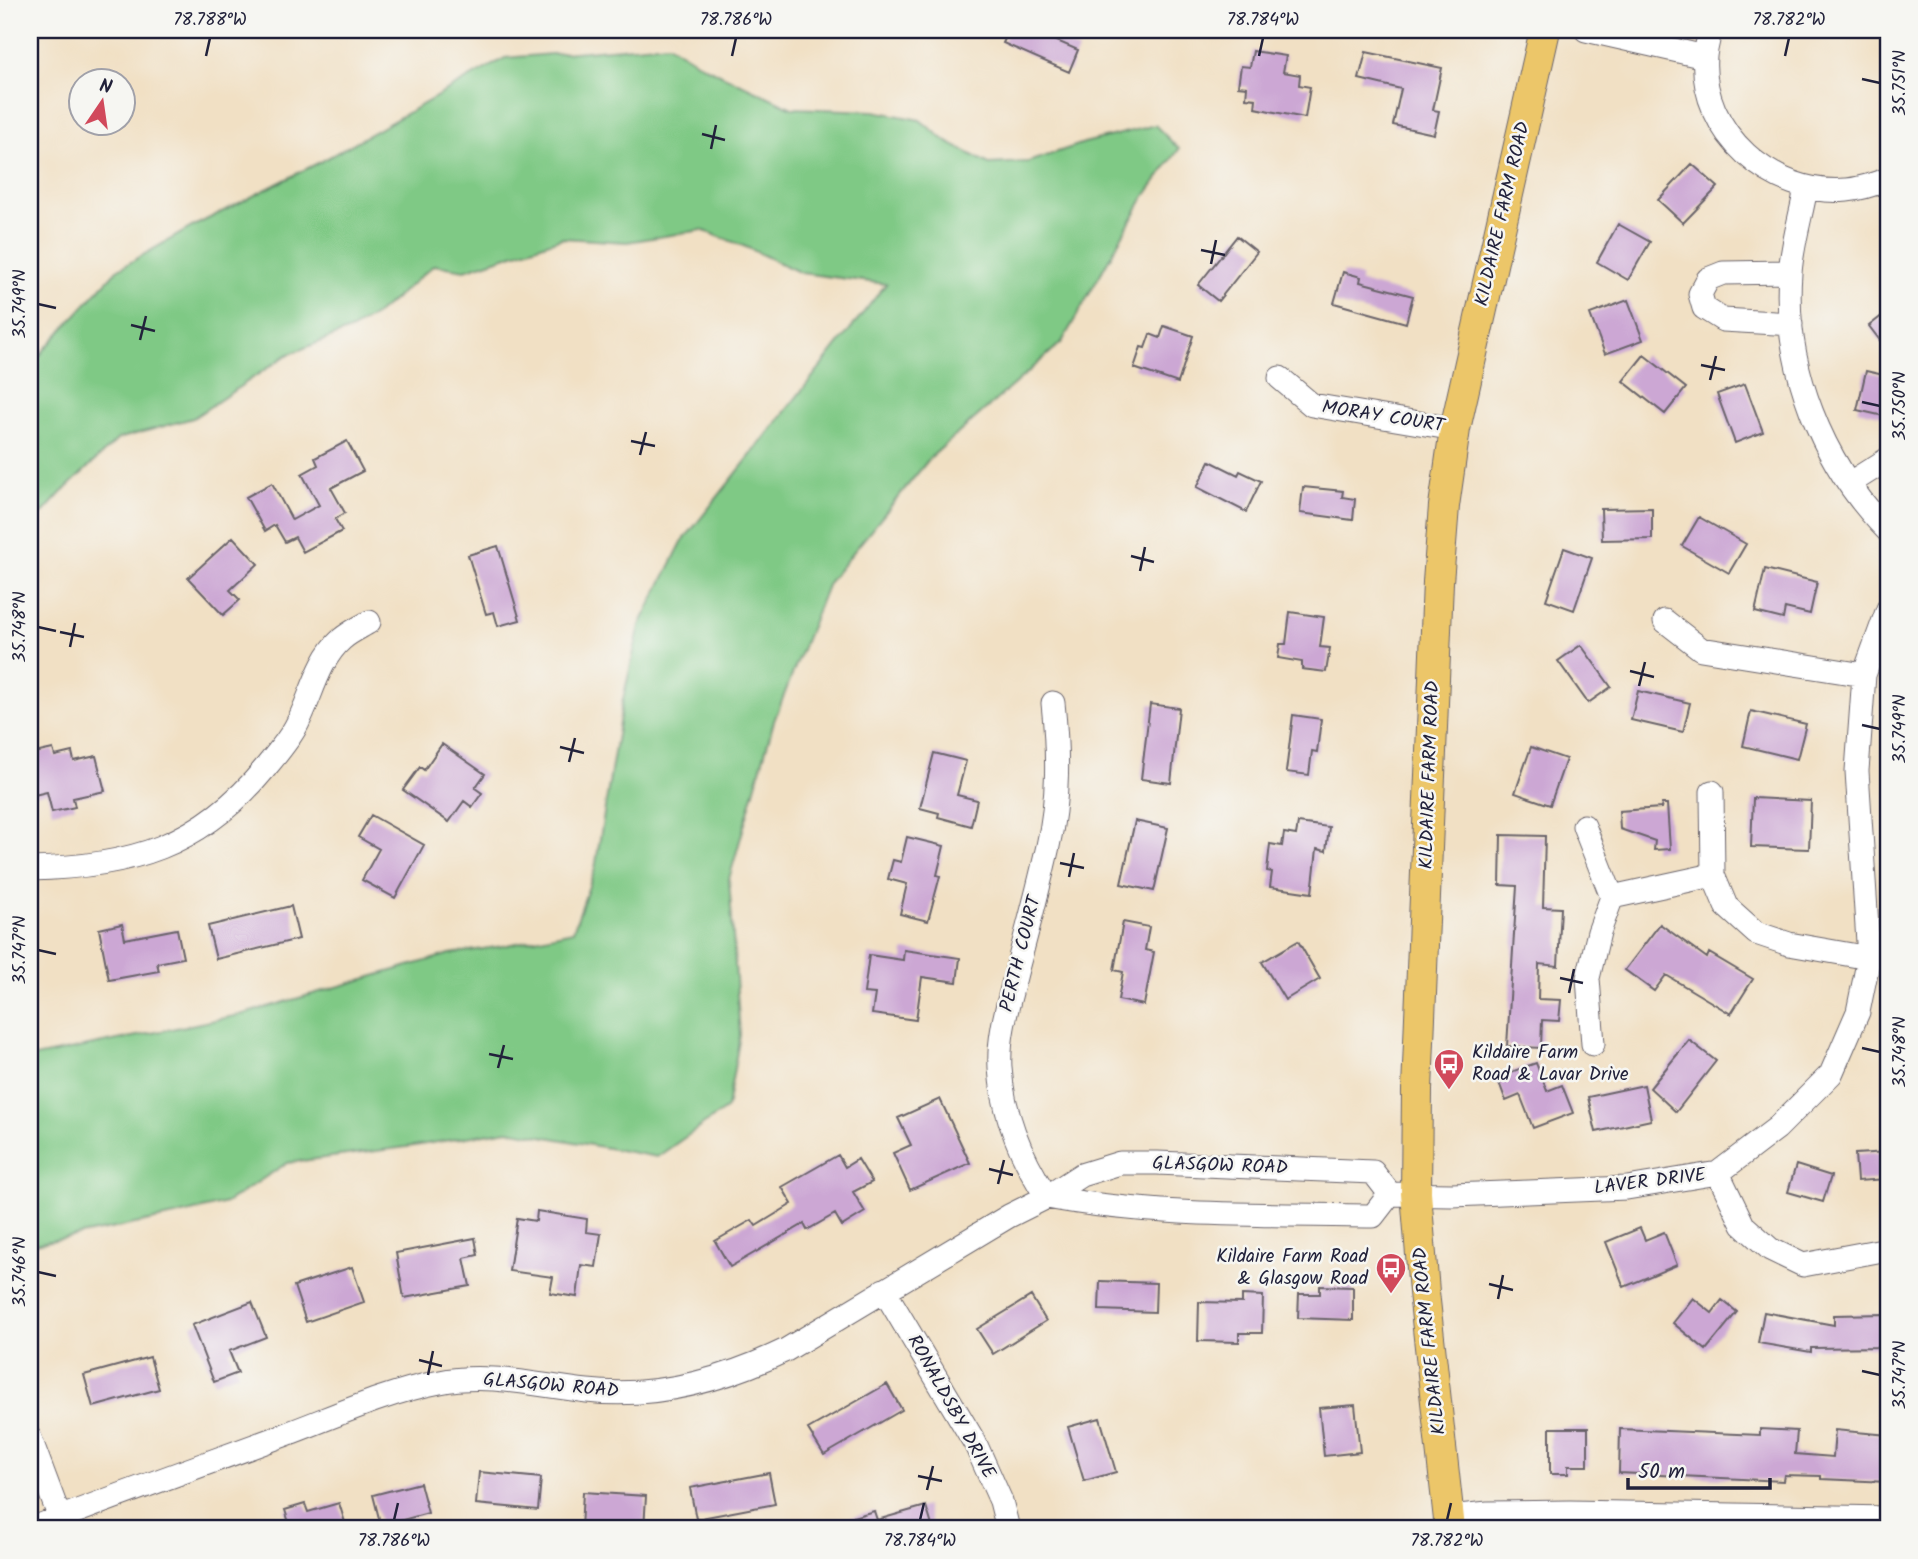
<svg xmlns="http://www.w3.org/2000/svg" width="1918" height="1559" font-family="Kalam,sans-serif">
<rect width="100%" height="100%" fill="#f6f6f2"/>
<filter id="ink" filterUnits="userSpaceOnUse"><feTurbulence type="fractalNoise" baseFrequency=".0143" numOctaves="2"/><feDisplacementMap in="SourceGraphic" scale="14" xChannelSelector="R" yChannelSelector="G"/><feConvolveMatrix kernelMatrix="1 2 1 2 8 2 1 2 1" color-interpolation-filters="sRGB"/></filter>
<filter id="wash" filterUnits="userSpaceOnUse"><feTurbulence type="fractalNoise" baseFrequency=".00686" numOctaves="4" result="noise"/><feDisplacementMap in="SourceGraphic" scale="28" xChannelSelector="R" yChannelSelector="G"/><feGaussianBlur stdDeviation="1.57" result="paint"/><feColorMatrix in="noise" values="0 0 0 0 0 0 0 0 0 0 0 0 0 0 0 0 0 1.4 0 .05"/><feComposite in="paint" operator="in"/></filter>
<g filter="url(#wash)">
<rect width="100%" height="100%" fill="#f1e0c4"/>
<path fill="#7fc985" stroke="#507660" stroke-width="2" d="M668 44 705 67 792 108 874 111 920 120 947 142 989 164 1028 162 1084 143 1155 125 1179 149 1143 199 1062 342 930 458 828 583 774 721 729 879 740 1035 727 1108 657 1157 508 1130 414 1146 287 1163 226 1203 175 1216 30 1245V1058L244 1014 450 954 503 946 573 931 595 869 622 704 640 625 682 542 886 284 801 273 746 247 702 230 627 242 562 238 465 270 434 265 378 313 352 329 287 355 193 418 118 439 61 493 30 527V370L44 350 117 270 192 227 320 162 505 58Z"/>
<g id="blocks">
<path fill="#cca7d4" d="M1009 30H1043L1052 34 1050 38 1078 50 1069 72 1003 43Z
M1253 51 1286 56 1283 72 1300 75 1299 85 1310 87 1305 118 1255 108 1256 99 1246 98 1247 87 1238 86 1241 66 1250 67Z
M1366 52 1442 68 1433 110 1439 111 1434 134 1393 125 1401 89 1359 79Z
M1692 164 1718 187 1683 223 1658 200Z
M1618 224 1650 242 1628 280 1597 262Z
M1237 236 1257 252 1218 301 1198 285Z
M1343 272 1361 277 1360 282 1413 296 1406 323 1334 303Z
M1628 300 1643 340 1605 354 1590 314Z
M1888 311V351L1869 326Z
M1164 326 1193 336 1178 383 1134 368 1141 347 1145 348 1150 334 1160 338Z
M1644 355 1686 388 1665 414 1623 381Z
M1866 371 1888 376V417L1857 410Z
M1745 384 1763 432 1735 443 1717 394Z
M347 441 363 471 331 488 345 513 335 519 342 531 303 552 295 537 285 542 275 525 265 531 246 497 272 483 292 520 319 505 302 474 318 465 315 458Z
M1210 461 1238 475 1240 471 1261 481 1246 512 1197 487Z
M1303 487 1343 491 1342 497 1355 499 1353 520 1300 513Z
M1652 508V539L1602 540 1601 509Z
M1699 517 1746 544 1729 573 1682 546Z
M233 537 258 564 230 590 240 600 223 615 188 578Z
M498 546 520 620 498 626 494 612 486 614 468 555Z
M1564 548 1592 558 1574 610 1546 600Z
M1765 569 1817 582 1810 614 1785 608 1783 619 1755 612Z
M1290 612 1324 617 1320 647 1330 648 1326 672 1302 669V662L1278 658 1280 644H1286Z
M1581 645 1611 687 1588 703 1558 661Z
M1638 691 1690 703 1683 732 1631 720Z
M1150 704 1179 708 1171 783 1141 779Z
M1751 711 1806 724 1797 759 1743 746Z
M1293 715 1321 719 1317 752 1312 751 1309 775 1286 772Z
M442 744 485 774 475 788 482 793 472 807 464 801 449 822 403 790 420 767 424 770Z
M1531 747 1566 759 1550 805 1515 793Z
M53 749 55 756 72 752 74 761 96 756 105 791 73 798 75 807 52 812 47 792 30 796V754Z
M934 753 966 761 957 795 977 800 971 826 938 817 939 813 920 808Z
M1753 798 1811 801 1809 849 1751 847Z
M1662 804H1667L1670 849 1654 850 1655 841 1620 829 1619 811 1661 808Z
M371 815 424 845 395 898 362 880 379 849 358 837Z
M1135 821 1168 828 1154 891 1121 884Z
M1298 823 1329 827 1326 851 1317 849 1312 893 1270 887 1272 872 1267 871 1270 844 1282 846 1284 833 1296 835Z
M1501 835 1545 836 1543 907 1561 908 1558 966 1539 964 1538 999 1561 1000 1559 1021 1542 1020 1541 1048 1507 1046 1517 886 1500 885Z
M907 837 944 846 937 875 940 876 928 921 900 914 907 884 888 879 893 860 901 862Z
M291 906 299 939 216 959 208 926Z
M1123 922 1149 927 1145 950 1154 952 1144 1005 1118 1000 1123 972 1114 970Z
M122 924 125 939 177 929 183 958 157 963 159 971 109 980 99 929Z
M1660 924 1707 958 1709 953 1753 979 1731 1014 1666 975 1654 991 1625 970Z
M1298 941 1320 979 1285 1000 1262 962Z
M904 950 960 958 957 982 922 977 916 1020 872 1014 875 994 864 993 869 955 903 960Z
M1689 1040 1716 1061 1676 1112 1650 1088Z
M1536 1063 1547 1091 1562 1085 1573 1113 1533 1128 1520 1095 1506 1101 1497 1077Z
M1644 1085 1651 1120 1596 1132 1588 1097Z
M940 1099 970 1163 910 1190 893 1153 911 1145 898 1118Z
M1888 1152V1179L1857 1181 1855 1154Z
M838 1155 845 1167 858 1159 872 1182 853 1192 865 1212 842 1226 835 1214 807 1230 804 1224 730 1267 715 1241 752 1220 756 1226 792 1204 782 1187Z
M1796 1165 1831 1176 1823 1202 1788 1192Z
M537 1211 587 1219 586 1232 601 1234 596 1267 581 1265 577 1297 550 1293 553 1277 509 1271 517 1218 536 1221Z
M1640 1228 1645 1240 1664 1232 1677 1265 1624 1287 1606 1242Z
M475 1238 478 1255 464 1258 470 1286 404 1298 396 1253Z
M352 1267 364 1302 306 1322 294 1286Z
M1100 1281 1156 1283 1155 1312 1099 1310Z
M1320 1286 1353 1287V1320L1298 1318 1299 1294H1320Z
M1242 1295 1263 1296 1262 1333H1239V1342L1198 1341 1199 1302 1242 1303Z
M1031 1296 1046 1321 993 1354 977 1329Z
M1693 1298 1712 1313 1722 1300 1737 1312 1706 1350 1673 1323Z
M252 1302 266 1337 229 1351 238 1373 214 1382 192 1325Z
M1764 1312 1834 1325V1315L1887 1314V1347L1811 1348V1352L1758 1343Z
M150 1357 159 1389 93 1407 84 1375Z
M887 1384 902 1410 824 1455 808 1429Z
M1355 1405 1360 1452 1324 1456 1319 1408Z
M1100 1418 1116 1472 1084 1481 1068 1427Z
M1550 1428H1588V1466H1568V1474H1550Z
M1620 1429 1760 1435V1429L1797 1431 1795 1454 1833 1457 1835 1430 1888 1435V1482L1821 1479V1476L1784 1475 1783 1481 1619 1473Z
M479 1472 541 1478 538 1510 476 1504Z
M769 1473 775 1504 696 1519 690 1488Z
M420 1483 428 1513 381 1526 373 1495Z
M583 1492 646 1496 644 1529H581Z
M339 1503 347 1529H291L285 1510 305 1504 308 1512Z
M926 1506 933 1529H825V1525L874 1511 877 1520Z"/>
</g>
</g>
<g filter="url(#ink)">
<use href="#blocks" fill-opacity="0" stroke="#6a646b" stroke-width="2"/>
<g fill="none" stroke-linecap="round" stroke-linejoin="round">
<g stroke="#6a646b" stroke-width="25">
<path id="minor" d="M1586 30 1705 57
M1710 30C1709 38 1706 47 1705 56 1699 132 1773 197 1847 190 1861 189 1875 184 1888 179
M1806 188C1801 216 1792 245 1790 273 1783 367 1822 464 1888 531
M1790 272 1723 273 1708 279 1700 294 1704 308 1723 320 1791 324
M1280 378 1312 405 1455 429
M1850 483 1888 459
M1665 621 1701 649 1864 675
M1712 792 1713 875 1726 906 1756 933 1789 944 1869 958
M1584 826 1612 897
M30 869C129 867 201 847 266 767 276 755 287 742 295 728 311 700 317 661 342 639 350 632 361 627 369 622
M1593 1044 1588 978 1599 932 1612 897 1713 875
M1718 1173 1743 1225 1770 1249 1803 1265 1888 1249
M1047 1197C1154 1217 1265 1214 1373 1216L1390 1194 1452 1195 1627 1188 1718 1173 1777 1128 1831 1074 1858 1012 1869 958 1857 771 1864 675 1888 609
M1047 1197C1022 1159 1003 1114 1000 1068 998 1034 1009 1002 1017 969 1028 928 1039 887 1048 846 1059 798 1058 751 1053 703
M884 1290 975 1443 1001 1501 1008 1529
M30 1438 64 1529
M1449 1517 1488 1513 1570 1512 1888 1518
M31 1529C115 1496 200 1466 284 1435 335 1416 387 1392 440 1382 488 1372 539 1386 587 1391 657 1399 724 1380 786 1350L1009 1216 1047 1197 1081 1175 1120 1163H1157L1373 1172 1390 1194"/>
</g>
<g stroke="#6a646b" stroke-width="32">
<path id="major" d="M1450 1529 1424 1292 1416 1193 1417 1090 1438 582 1444 506 1455 429 1545 30"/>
</g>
<use href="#minor" stroke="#fff" stroke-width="23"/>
<use href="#major" stroke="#ecc669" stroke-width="30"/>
</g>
</g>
<path fill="none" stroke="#22223b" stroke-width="2.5" d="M206 56 210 38M732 56 736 38M1259 56 1263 38M1785 56 1789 38M1862 79 1880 83M702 134 725 140M711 149 716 125M1201 250 1225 255M1211 264 1216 240M38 304 56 308M131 325 155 331M140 340 146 316M1701 365 1725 370M1710 380 1716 356M1862 402 1880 406M631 441 655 446M640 455 646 432M1131 556 1154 562M1140 571 1145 547M38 627 56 631M60 632 84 637M70 647 75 623M1630 671 1654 677M1639 686 1645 662M1862 725 1880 729M560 747 584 753M569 762 575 738M1060 863 1084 868M1069 877 1074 853M38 950 56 954M1560 978 1583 983M1569 993 1574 969M1862 1048 1880 1052M489 1054 513 1059M498 1068 504 1045M989 1169 1013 1175M998 1184 1004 1160M38 1272 56 1276M1489 1284 1513 1290M1498 1299 1503 1275M419 1360 442 1366M1862 1371 1880 1375M428 1375 433 1351M918 1476 942 1481M927 1490 933 1466M394 1520 398 1503M920 1520 924 1503M1447 1520 1451 1503"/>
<defs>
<g id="bus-pin" transform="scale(1.575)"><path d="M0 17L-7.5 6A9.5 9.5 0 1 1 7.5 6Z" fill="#d1495b" stroke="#f6f6f2"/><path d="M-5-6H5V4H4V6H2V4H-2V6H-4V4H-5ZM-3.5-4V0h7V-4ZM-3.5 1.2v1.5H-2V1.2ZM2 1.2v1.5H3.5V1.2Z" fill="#fff"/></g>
</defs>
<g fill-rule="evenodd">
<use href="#bus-pin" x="1449" y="1064"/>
<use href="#bus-pin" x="1391" y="1268"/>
</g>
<g text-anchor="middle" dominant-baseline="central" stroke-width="5" stroke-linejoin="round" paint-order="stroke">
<g font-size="19" fill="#22223b" stroke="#f6f6f2">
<text transform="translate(1503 214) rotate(-77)">KILDAIRE FARM ROAD</text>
<text transform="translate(1383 417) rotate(9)">MORAY COURT</text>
<text transform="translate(1430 775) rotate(-88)">KILDAIRE FARM ROAD</text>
<text transform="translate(1021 954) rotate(-76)">PERTH COURT</text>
<text transform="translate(1220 1166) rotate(2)">GLASGOW ROAD</text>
<text transform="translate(1650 1182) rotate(-7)">LAVER DRIVE</text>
<text transform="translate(1430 1341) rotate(-96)">KILDAIRE FARM ROAD</text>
<text transform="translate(551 1386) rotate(5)">GLASGOW ROAD</text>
<text transform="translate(951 1407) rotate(61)">RONALDSBY DRIVE</text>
</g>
<g font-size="19" fill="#22223b" stroke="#f6f6f2" text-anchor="start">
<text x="1472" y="1053">Kildaire Farm<tspan x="1472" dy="22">Road &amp; Lavar Drive</tspan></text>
<text x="1368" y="1257" text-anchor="end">Kildaire Farm Road<tspan x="1368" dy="22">&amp; Glasgow Road</tspan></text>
</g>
</g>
<rect width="1918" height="1559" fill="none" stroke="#f6f6f2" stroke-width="77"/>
<g transform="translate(102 102) rotate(13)"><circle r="33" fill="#f6f6f2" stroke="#a1a1a9" stroke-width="2"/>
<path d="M0-5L12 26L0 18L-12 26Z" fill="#d1495b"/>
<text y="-10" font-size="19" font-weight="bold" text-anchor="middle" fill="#22223b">N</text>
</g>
<path d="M1628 1478v10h142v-10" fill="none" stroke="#22223b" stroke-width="3.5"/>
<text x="1638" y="1478" font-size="21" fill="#22223b" stroke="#f6f6f2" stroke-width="5" paint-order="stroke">50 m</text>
<rect x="38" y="38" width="1842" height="1482" fill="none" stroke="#22223b" stroke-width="2.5"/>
<g font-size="18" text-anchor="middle" fill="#22223b">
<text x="210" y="25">78.788°W</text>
<text x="736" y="25">78.786°W</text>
<text x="1263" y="25">78.784°W</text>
<text x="1789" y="25">78.782°W</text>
<text transform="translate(1899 83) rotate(-90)" y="6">35.751°N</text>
<text transform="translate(19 304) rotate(-90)" y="6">35.749°N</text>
<text transform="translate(1899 406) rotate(-90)" y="6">35.750°N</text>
<text transform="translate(19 627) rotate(-90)" y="6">35.748°N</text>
<text transform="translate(1899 729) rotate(-90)" y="6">35.749°N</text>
<text transform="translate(19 950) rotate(-90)" y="6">35.747°N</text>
<text transform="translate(1899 1052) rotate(-90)" y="6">35.748°N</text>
<text transform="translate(19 1272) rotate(-90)" y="6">35.746°N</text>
<text transform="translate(1899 1375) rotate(-90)" y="6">35.747°N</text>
<text x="394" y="1546">78.786°W</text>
<text x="920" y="1546">78.784°W</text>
<text x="1447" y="1546">78.782°W</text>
</g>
</svg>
